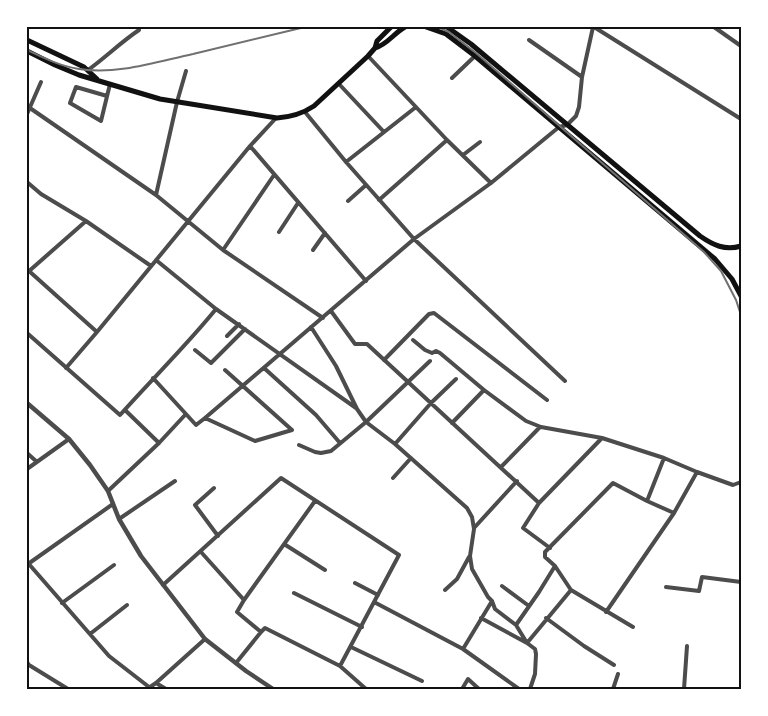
<svg xmlns="http://www.w3.org/2000/svg" width="768" height="716" font-family="Manrope,sans-serif">
<rect width="100%" height="100%" fill="#fff"/>
<g fill="none" stroke-linecap="round" stroke-linejoin="round">
<path stroke="#4c4c4c" stroke-width="4" d="M594 27 741 119
M714 27 741 46
M27 28 28 27
M529 40 582 77
M368 56 447 140 491 183
M88 70C106 57 121 42 139 30V27
M452 78 475 56
M339 84 384 132
M107 96 76 87 70 103 101 121 110 84
M27 106 156 195 223 250 323 318
M305 112 346 162 414 239 565 381
M27 114 41 82
M250 146 366 281
M463 155 480 142
M346 162 416 107
M27 182 41 194 86 221 151 266
M156 195 177 102 186 71
M379 200 447 140
M348 201 366 185
M279 232 298 203
M223 250 274 175
M313 250 325 233
M156 260 216 309 356 408
M29 271 97 332
M28 272 86 221
M331 311 355 344H367L539 503 602 438
M311 327 336 366 357 409 366 422 395 444 467 508 472 517 474 529 470 556 472 569 488 597 492 601 495 609 516 625 527 643 535 649 536 654 535 674 530 689
M27 333 120 415C152 379 186 346 216 309
M227 336 239 324
M413 340 425 350 432 353 436 351 440 353 484 390 526 421 541 427 602 438 664 458 697 472 733 485 741 482
M195 350 211 363 245 329
M384 360 429 314 434 313 547 400
M66 368 97 332 250 146 276 118
M264 368 316 415 340 443
M225 370 292 430
M153 378 196 425 205 418 255 441 292 430
M125 410 159 443
M205 418 414 239 491 183 559 127 567 125 576 116 579 107 582 77 593 27
M452 423 484 390
M395 444 431 403 456 379
M299 445 315 452 321 453 331 451 366 422 430 361
M27 453 37 462
M501 467 540 427
M27 469 69 439
M393 478 411 458
M214 488 195 505 218 536
M108 491 159 443 185 415
M647 501 664 458
M539 503 523 528 550 548
M119 519 175 481
M474 528 517 481
M284 544 325 570
M201 552 244 600 237 612 261 632 265 628 340 666 366 689
M28 563 109 656 149 687
M28 564 113 504
M355 583 378 595
M163 585 281 478 399 555 340 666
M502 586 529 606
M666 587 699 591 702 577 741 582
M445 590 457 579 469 557
M294 593 362 627
M244 600 315 501
M374 602 463 649 519 689
M62 603 114 565
M606 612 674 513 697 472
M481 618 527 643 571 590
M546 618 584 646 614 665
M516 625 539 592 555 566
M633 627 571 590 555 566 545 557V552L613 483 647 501 674 513
M90 634 127 605
M351 647 422 681
M463 649 492 601
M27 662 29 665 68 689
M236 663 261 632
M156 683 166 689
M147 689 156 683 205 639
M462 689 468 679 479 689
M613 689 618 674
M684 689 687 646"/>
<path stroke="#4c4c4c" stroke-width="4.5" d="M27 403 69 439 90 465 108 491 119 519 141 556 205 639 246 671 273 689"/>
<path stroke="#111" stroke-width="5" d="M426 27 446 34 475 56 715 259 732 279 741 296
M447 27 471 44 700 236C713 245 725 251 741 246
M27 40 84 67 97 79
M375 48C387 45 394 33 405 27
M27 51 55 65 79 75 160 99 277 118C291 117 302 114 314 106L368 56 375 48 377 41 391 27"/>
<path stroke="#707070" stroke-width="2" d="M438 27 449 32 476 53 704 252 721 271 736 300 741 315
M27 50C44 58 60 66 79 69 117 75 156 62 193 54 230 45 267 36 305 27"/>
</g>
<rect width="768" height="716" fill="none" stroke="#ffffff" stroke-width="57"/>
<rect x="28" y="28" width="712" height="660" fill="none" stroke="#111" stroke-width="2"/>
</svg>
